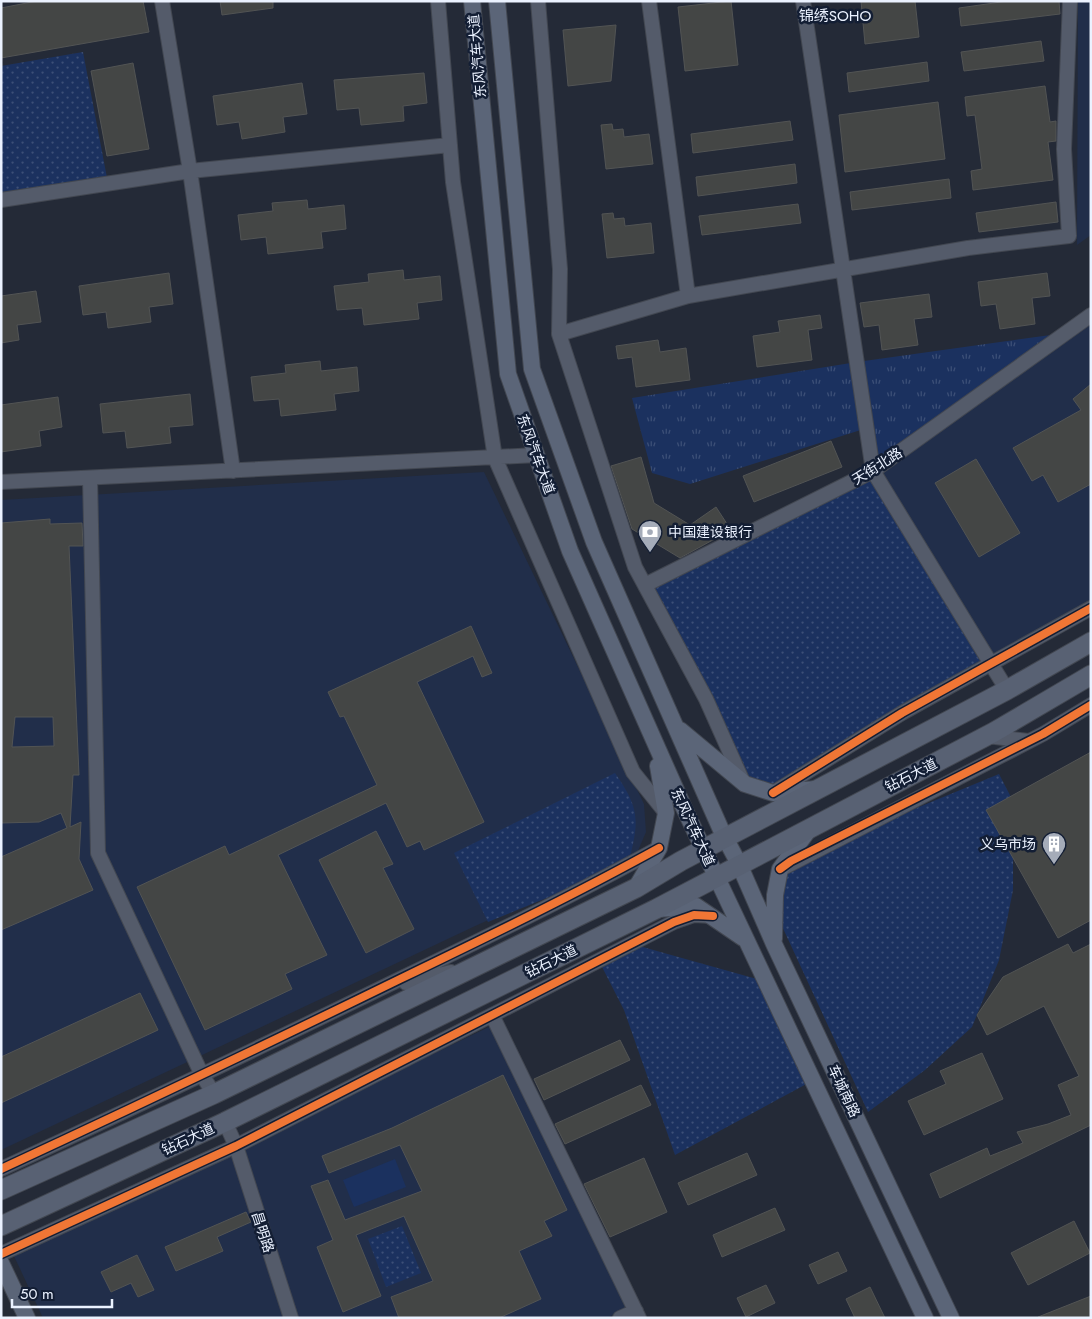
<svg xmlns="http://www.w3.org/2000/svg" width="1092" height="1319" font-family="Jost,'Noto Sans SC',sans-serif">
<defs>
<pattern id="grass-tufts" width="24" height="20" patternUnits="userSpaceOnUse" patternTransform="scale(1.25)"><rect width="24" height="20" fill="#1b315f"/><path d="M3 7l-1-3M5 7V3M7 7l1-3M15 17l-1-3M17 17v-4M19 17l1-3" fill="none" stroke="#3c4f77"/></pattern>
<pattern id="park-dots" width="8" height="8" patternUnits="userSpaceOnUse" patternTransform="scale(1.25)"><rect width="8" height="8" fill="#1b315f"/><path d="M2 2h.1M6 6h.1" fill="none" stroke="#3c4f77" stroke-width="1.8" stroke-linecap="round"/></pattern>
</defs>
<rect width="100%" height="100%" fill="#242a37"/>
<path fill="#212e4a" d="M1078 1H1091V235L1077 245Z
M1091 315V608L990 663 873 471Z
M484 472 644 804 646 832 637 853 473 927 1 1150V500Z
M493 1025 627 1308 607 1318H43L14 1256Z"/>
<path fill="url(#grass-tufts)" d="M1065 333 873 471 867 428 690 484 652 473 632 398 857 362Z"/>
<path fill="url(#park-dots)" d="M83 52 108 183 1 200V66Z
M873 471 990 663 773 793 745 784 645 585Z
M615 773C641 810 639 822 628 865L488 922 454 853Z
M999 774 1013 801V890L999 960 972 1027 925 1070 868 1112 775 911 780 869 810 852Z
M632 944 764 981 812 1081 675 1155 624 1010 599 961Z
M402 1226 421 1273 386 1287 368 1239Z"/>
<path fill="#1b315f" d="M395 1159 406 1187 354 1207 343 1180Z"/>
<path fill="#444645" stroke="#525454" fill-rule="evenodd" d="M37 1H143L149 32 1 58V8Z
M220 1H273V8L222 15Z
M731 1 738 65 685 71 678 7Z
M861 1H915L919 37 865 44Z
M1008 1H1059L1060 14 961 26 959 8Z
M616 25 611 81 568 86 563 30Z
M1041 41 1044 61 964 71 961 52Z
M927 62 929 81 849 92 847 73Z
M133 63 149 149 107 156 91 71Z
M424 73 427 103 403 106 404 121 361 125 359 108 337 110 334 80Z
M302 83 307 114 283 117 285 132 242 139 239 122 217 125 213 96Z
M1045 86 1050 122 1056 121V141L1048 142 1053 180 973 190 971 171 982 169 975 115 967 116 965 97Z
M938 102 945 159 845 172 839 115Z
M790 121 793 140 693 153 691 134Z
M612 124 613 130 623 129 624 137 649 134 653 164 606 169 601 125Z
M795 164 797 183 698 196 696 177Z
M949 179 951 198 852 210 850 192Z
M307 200 308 209 344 205 346 229 321 232 323 248 268 254 266 237 241 240 238 215 273 211 272 203Z
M1056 202 1058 222 979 232 976 213Z
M798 204 801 223 702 235 699 216Z
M613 213 614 219 624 218 625 226 651 223 654 253 607 258 602 214Z
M403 270 404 280 440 276 442 300 417 303 419 319 364 325 362 308 337 310 334 286 369 282 368 274Z
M169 273 173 304 149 307 151 322 108 328 106 312 83 315 79 286Z
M1047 273 1050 296 1032 298 1035 324 1000 329 996 304 981 306 978 282Z
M36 291 41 322 17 325 19 340 1 343V296Z
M929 294 932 317 914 319 918 345 882 350 879 325 864 327 860 303Z
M820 315 822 328 808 330 812 360 757 367 753 336 780 332 778 321Z
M658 340 660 352 686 348 690 380 636 387 632 357 618 359 616 346Z
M320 361 321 371 357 367 359 391 334 394 336 410 281 416 279 399 254 401 251 377 286 373 285 365Z
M1091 384V484L1058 502 1043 475 1032 481 1013 448 1081 410 1073 399Z
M190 394 193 425 169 427 171 443 127 448 125 431 103 433 100 404Z
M58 397 62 427 39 431 41 446 1 452V405Z
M831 441 842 467 754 502 743 476Z
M641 457 654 503 690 525 716 507 731 530 680 558 632 529 611 466Z
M976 459 1020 533 979 557 935 483Z
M50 519V524L82 523 83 546H69L79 775H73L70 827 81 822 79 859 93 890 1 930V857L67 828 61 813 39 822 1 823V523ZM15 717H53L54 746 12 747Z
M471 626 492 673 482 677 473 656 417 682 484 822 424 850 420 841 407 847 386 803 278 855 327 955 285 974 292 989 205 1030 137 887 225 846 229 855 377 785 344 716 340 717 328 692Z
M1091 752V920L1058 938 986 810Z
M376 831 393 864 383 868 414 929 366 953 319 860Z
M1068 944 1073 953 1091 944V1125L940 1198 930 1174 987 1148 990 1156 1023 1143 1017 1132 1048 1124 1071 1115 1058 1085 1079 1076 1044 1006 987 1035 977 1015 1003 977Z
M140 993 158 1030 1 1103V1057Z
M620 1040 630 1060 544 1100 534 1079Z
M982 1053 1003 1099 924 1135 908 1101 946 1084 940 1071Z
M503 1075 567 1210 544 1221 552 1236 519 1251 541 1299 499 1318H399L391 1297 433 1281 404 1216 356 1235 381 1296 343 1312 317 1247 333 1240 311 1186 328 1180 345 1220 422 1191 400 1145 329 1173 322 1156 392 1128Z
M641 1085 651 1105 565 1144 555 1124Z
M747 1153 757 1175 688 1205 678 1183Z
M644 1158 667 1212 610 1237 584 1184Z
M775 1208 785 1230 722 1257 713 1235Z
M246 1212 251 1222 217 1237 223 1251 176 1271 165 1247Z
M1074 1221 1090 1253 1028 1285 1011 1253Z
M838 1252 847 1271 818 1284 809 1265Z
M137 1255 154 1290 138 1297 131 1283 111 1292 101 1272Z
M766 1285 775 1303 746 1317 737 1298Z
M870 1287 885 1318H855L846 1299Z
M1091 1296V1318H1038V1317Z"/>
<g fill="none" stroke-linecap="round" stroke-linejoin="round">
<g stroke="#424751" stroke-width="16">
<path id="minor" d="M162 1 190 171 233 471
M438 1 453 182 495 458 633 772 666 813
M538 1 560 269 559 334 635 567 706 699 744 784
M649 1 688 296
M803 1 873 471 1007 690
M1 200 190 171 450 145
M559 334 688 296 968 248 1069 236 1064 149 1070 1
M90 478 98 853 202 1075 214 1094
M1 482 537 455
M645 585 873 471 1091 315
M987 736 1028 741
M773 793 902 713 1091 608
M783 868 1043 734 1091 705
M406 983 451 972
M492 1015 639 1318
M225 1122 236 1146 291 1318
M1 1169C135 1107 267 1044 400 979 487 937 574 895 659 848
M1 1254 236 1146 674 922 694 915 712 916
M620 1318 636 1311"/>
</g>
<g stroke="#424751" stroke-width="18">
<path id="major" d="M472 1 508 374 570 551 684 808 925 1318
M497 1 532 369 594 542 722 832 739 864 774 944 951 1318
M680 730 745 784 773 793 816 789
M636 888 659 848 666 813 658 766
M658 909 696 906 743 938
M774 939 775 895 780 869 810 828
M1 1263 27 1318"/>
</g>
<g stroke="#424751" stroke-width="21">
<path id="highway" d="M1 1190 214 1094 636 888 681 861 1007 690 1091 642
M1 1226 225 1122 656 909 994 732 1091 675"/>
</g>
<use href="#minor" stroke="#545b6a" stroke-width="14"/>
<use href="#major" stroke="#5b6578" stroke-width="16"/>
<use href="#highway" stroke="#586173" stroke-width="19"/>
<g stroke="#131e34" stroke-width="11">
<path id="cycleway" d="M773 793 902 713 1091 608
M780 869 791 861 1043 734 1091 705
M1 1169C135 1107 267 1044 400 979 487 937 574 895 659 848
M1 1254 236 1146 674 922 694 915 713 916"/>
</g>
<use href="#cycleway" stroke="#f07635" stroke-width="8"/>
</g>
<defs>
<g id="bank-pin" transform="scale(1.25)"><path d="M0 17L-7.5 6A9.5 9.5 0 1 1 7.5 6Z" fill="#a5acb9" stroke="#131e34"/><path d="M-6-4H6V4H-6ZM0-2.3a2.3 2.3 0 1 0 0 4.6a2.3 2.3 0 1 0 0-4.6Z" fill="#fff"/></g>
<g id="building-pin" transform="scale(1.25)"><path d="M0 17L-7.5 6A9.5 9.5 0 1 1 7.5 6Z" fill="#a5acb9" stroke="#131e34"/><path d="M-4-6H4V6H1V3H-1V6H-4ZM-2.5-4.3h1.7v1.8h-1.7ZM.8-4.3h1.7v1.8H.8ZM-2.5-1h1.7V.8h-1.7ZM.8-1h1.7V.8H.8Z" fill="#fff"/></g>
</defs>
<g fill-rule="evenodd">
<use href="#bank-pin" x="650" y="532"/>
<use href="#building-pin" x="1054" y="844"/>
</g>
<g text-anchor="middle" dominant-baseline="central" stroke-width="5" stroke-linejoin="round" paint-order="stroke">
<g font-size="14" fill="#ebf2ff" stroke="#131e34">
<text transform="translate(477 56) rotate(-95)">东风汽车大道</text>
<text transform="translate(536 454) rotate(70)">东风汽车大道</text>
<text transform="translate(877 466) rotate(-32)">天街北路</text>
<text transform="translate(911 775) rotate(-27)">钻石大道</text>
<text transform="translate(693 827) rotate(65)">东风汽车大道</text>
<text transform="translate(551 961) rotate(-26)">钻石大道</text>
<text transform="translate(844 1091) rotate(65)">车城南路</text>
<text transform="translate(188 1139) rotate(-25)">钻石大道</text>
<text transform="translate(263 1232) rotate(72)">昌明路</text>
</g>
<g font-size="14" fill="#ebf2ff" stroke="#131e34" text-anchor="start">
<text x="668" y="532">中国建设银行</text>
<text x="1036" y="844" text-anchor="end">义乌市场</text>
</g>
<g font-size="15" fill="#ebf2ff" stroke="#131e34">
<text x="835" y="16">锦绣SOHO</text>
</g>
</g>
<rect width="1092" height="1319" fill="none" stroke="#ebf2ff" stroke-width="5"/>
<path d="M12 1299v8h100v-8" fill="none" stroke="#ebf2ff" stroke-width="2.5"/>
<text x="20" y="1299" font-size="15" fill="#ebf2ff" stroke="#131e34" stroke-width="4" paint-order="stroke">50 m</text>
</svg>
